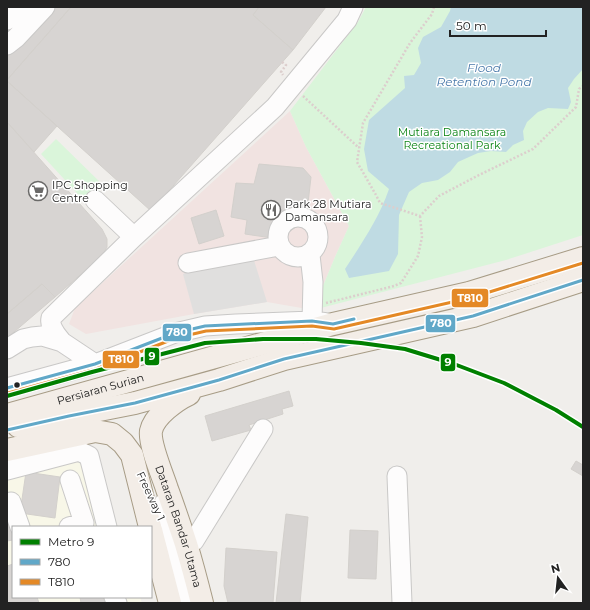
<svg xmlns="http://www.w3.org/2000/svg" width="590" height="610" font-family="Montserrat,sans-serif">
<rect width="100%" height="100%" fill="#f0eeeb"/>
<path fill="#f1e3e1" d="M290 111 306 147 349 226 335 257 313 310 267 302 194 314 86 334 69 324 75 308Z"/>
<path fill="#f8f7e8" d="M94 453 118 527H13V597H140L142 603H7V470Z"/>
<path fill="#daf5da" d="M366 7H583V235L506 260 313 310 335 257 349 226 306 147 290 111 358 22Z
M56 139 104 186 87 204 41 154Z"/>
<path fill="#e0dfde" d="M252 254 267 302 194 314 183 274Z"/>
<path fill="#bfdbe3" d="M451 7H583V69L574 79 568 88 571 102 568 109 548 108 538 112 527 122 523 131 524 140 513 145 506 152 491 151 478 153 469 157 458 162 450 172 438 180 422 183 409 192 399 215 398 254 389 271 349 278 345 269C362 243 379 218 389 189L368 171 364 149 369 120 405 88 404 76 414 75 421 63 418 48 423 37 441 27 450 11Z"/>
<path fill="#d7d4d2" stroke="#d3d0cc" d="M53 7H71L7 80V57Z
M71 7H259L253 15 293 50 151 211 7 81V80Z
M259 7H326L293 50 253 15Z
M7 81 57 126 34 152 7 122Z
M7 122 102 229 107 239V247L102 256 55 297 42 284 7 314Z
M259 164 303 168 311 177 307 212 287 211 299 225 286 234 274 220 272 238 245 234 247 220 231 217 236 183 254 184Z
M216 210 224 236 199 244 191 218Z
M42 284 55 297 7 338V314Z
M289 391 293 406 282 409 283 414 249 425 251 430 212 441 205 416Z
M576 461 583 465V476L571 469Z
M26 472 60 477 55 518 20 513Z
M7 513 13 527V540L7 541Z
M286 514 308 517 300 603H276Z
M350 530 378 531 376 579 348 578Z
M226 548 277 552 273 603H228L224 586Z
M13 564V597H37L39 603H7V566Z
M80 597H103L105 603H81Z"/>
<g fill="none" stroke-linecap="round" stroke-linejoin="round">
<g stroke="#c9c8c7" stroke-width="21">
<path id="minor" d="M7 20 22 7
M7 45 16 38 45 7
M95 200 134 237
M278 237a20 20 0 1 1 40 0a20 20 0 1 1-40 0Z
M310 255 313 282 312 321
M188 263 279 246
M62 342C57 335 49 328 51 318L134 237 275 107 347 20 353 7
M7 349 23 339 32 337 42 336 62 342 95 364
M7 388 95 364 175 333 205 326 236 324 312 321 328 323
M7 470 79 451 89 456 107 527
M397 476 402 603
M7 503 11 502 20 527
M164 503 171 538 188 603
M69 527 84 523 70 480
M186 545 194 541 263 429
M114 597 117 603"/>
</g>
<g stroke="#a79c86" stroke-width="24">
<g id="major">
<path id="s1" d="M189 394C176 400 154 416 151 431 149 444 163 476 167 489 174 508 180 526 186 544 192 564 197 583 202 603"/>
<path id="s2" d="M7 415 333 324 469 293 583 258"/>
<path d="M18 426 135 403 219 380 284 359 473 316 583 280"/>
<path d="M7 450 95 431 112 434 123 443 132 455 150 527"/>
<path d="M151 530 170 603"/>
</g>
</g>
<path stroke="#dccecd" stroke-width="2.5" stroke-dasharray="2 2" stroke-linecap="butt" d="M434 7 432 14 410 43 363 123 357 162 376 195 380 203 420 216 439 196 479 175 533 149 576 107 579 89 583 86
M282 62 286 65 281 72 283 75
M303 96 359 148
M326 303 394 286 401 283 418 256 422 237 420 216"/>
<use href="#minor" stroke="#fdfcfc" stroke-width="19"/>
<use href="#major" stroke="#f3ede7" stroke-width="22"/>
<g stroke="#fff" stroke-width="6">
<path id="bus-1" d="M7 388 95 364 175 333 205 326 312 321 333 324 354 319
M7 430 69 416 135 403 219 380 284 359 473 316 583 280"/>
</g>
<g stroke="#fff" stroke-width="6">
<path id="bus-2" d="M8 393 96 369 176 338 206 331 312 326 334 329 470 298 583 263"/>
</g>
<use href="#bus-1" stroke="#61a8c8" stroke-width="3"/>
<use href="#bus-2" stroke="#e48926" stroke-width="3"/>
<g stroke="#fff" stroke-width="7">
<path id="metro-1" d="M7 396 92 372 205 343 263 339H316L361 343 405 349 454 364 504 383 556 410 583 427"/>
</g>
<use href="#metro-1" stroke="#008000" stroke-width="4"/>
</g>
<defs>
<g id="supermarket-ring" transform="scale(1)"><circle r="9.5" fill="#fff" stroke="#6a6968" stroke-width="1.5"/><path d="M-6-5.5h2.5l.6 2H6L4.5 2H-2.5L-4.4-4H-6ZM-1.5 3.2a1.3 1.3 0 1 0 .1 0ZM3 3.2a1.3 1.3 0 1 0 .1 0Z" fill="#6a6968"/></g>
<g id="restaurant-ring" transform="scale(1)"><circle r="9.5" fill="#fff" stroke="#6a6968" stroke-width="1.5"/><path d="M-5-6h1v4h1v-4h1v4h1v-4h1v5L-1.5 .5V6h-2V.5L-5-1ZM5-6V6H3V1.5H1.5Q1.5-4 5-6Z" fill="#6a6968"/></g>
</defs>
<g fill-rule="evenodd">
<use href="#supermarket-ring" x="38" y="191"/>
<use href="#restaurant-ring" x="271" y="210"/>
</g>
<circle fill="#222" stroke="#fff" stroke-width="1.5" cx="17" cy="385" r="3.5"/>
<g text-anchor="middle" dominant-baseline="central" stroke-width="3" stroke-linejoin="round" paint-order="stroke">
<g font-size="11" fill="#0c8416" stroke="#fff">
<text x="452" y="132">Mutiara Damansara<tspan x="452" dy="13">Recreational Park</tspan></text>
</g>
<g font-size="11" fill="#222" stroke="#fff" text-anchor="start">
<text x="52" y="185">IPC Shopping<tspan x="52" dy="13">Centre</tspan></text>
<text x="285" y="204">Park 28 Mutiara<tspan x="285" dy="13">Damansara</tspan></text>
</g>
<g font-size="11" fill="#222" stroke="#fff">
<text stroke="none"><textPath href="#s2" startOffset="97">Persiaran Surian</textPath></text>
<text transform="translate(151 496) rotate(65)">Freeway 1</text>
<text stroke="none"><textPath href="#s1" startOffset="154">Dataran Bandar Utama</textPath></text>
</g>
<g font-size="12" font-style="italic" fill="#4a7aab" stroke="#fff">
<text x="484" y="67">Flood<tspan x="484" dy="14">Retention Pond</tspan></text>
</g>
</g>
<g stroke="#fff" stroke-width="1.5">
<rect x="451" y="288" width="38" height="20" rx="4" fill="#e48926"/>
<rect x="425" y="314" width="31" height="19" rx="4" fill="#61a8c8"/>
<rect x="162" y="323" width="30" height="19" rx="4" fill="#61a8c8"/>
<rect x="144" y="347" width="16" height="19" rx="4" fill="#008000"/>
<rect x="102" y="350" width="38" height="19" rx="4" fill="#e48926"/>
<rect x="440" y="353" width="16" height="19" rx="4" fill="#008000"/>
</g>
<g font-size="11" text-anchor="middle" font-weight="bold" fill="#fff">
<text x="470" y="302">T810</text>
<text x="441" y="327">780</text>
<text x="177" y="336">780</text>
<text x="152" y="360">9</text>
<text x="121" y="363">T810</text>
<text x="448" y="366">9</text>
</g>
<rect width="590" height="610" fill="none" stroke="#222222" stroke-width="16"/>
<rect x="12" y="526" width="140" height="72" fill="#ffffff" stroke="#a7a7a7"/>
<rect x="20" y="539" width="20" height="6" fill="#008000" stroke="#a7a7a7"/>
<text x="48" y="546" font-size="12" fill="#222222">Metro 9</text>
<rect x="20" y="559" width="20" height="6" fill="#61a8c8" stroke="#a7a7a7"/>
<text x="48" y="566" font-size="12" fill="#222222">780</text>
<rect x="20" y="579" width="20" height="6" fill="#e48926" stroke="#a7a7a7"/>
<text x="48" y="586" font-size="12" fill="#222222">T810</text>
<g transform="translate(558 578) rotate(345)" stroke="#ffffff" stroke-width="3" paint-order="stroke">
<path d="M0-3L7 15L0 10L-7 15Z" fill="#222222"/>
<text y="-6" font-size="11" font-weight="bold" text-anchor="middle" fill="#222222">N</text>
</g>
<path d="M450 30v6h96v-6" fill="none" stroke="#222222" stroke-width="2"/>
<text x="456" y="30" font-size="12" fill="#222222" stroke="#ffffff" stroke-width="3" paint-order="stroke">50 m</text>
</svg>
